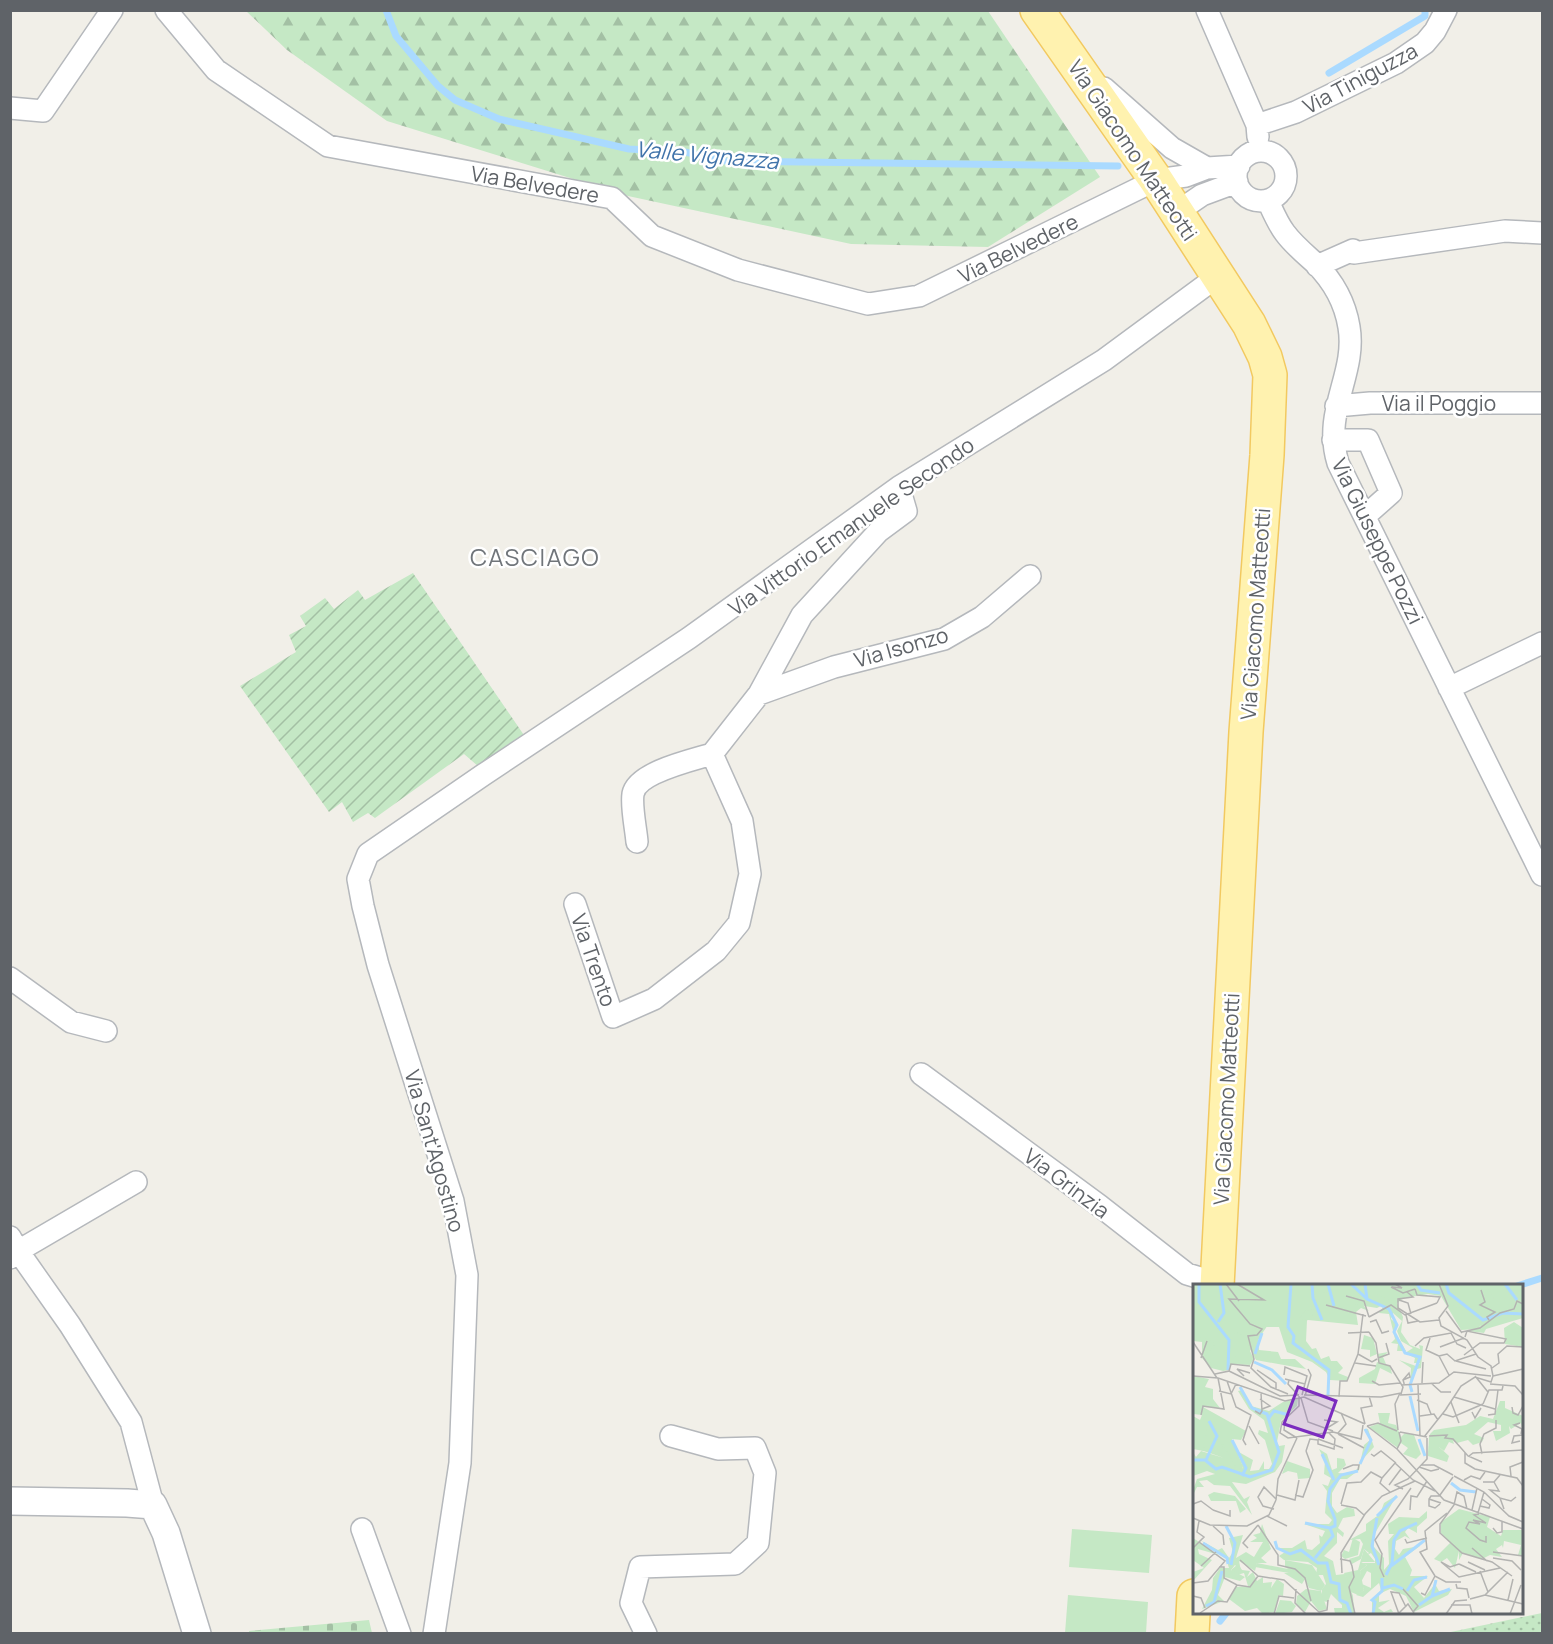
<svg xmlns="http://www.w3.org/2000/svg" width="1553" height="1644" font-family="Manrope,sans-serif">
<defs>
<pattern id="grass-dots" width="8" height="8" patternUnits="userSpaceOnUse" patternTransform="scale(1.5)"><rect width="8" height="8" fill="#c5e8c5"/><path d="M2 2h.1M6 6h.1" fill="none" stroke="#a3c0a4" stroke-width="1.8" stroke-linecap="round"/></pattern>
<pattern id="forest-firs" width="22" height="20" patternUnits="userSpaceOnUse" patternTransform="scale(1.5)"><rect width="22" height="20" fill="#c5e8c5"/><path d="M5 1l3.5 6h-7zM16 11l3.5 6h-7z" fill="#a3c0a4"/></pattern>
<pattern id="cemetery-stones" width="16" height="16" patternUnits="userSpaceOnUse" patternTransform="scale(1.5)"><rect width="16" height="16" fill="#c5e8c5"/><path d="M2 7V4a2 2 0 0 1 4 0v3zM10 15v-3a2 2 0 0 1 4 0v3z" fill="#a3c0a4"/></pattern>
<pattern id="garden-furrows" width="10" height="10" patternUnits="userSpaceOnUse" patternTransform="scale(1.5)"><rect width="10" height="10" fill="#c5e8c5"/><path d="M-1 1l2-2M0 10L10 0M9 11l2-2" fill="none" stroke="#a3c0a4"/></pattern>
</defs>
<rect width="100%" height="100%" fill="#f1efe8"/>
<path fill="url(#grass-dots)" d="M1542 1613V1633H1446Z"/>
<path fill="url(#forest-firs)" d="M246 11H988L1100 177 988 247 851 244 628 196 387 121 287 50Z"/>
<path fill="url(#cemetery-stones)" d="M369 1620 372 1633H249V1631Z"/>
<path fill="url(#garden-furrows)" d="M413 573 530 744 486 773 464 754 375 818 368 813 353 822 342 802 329 812 240 686 296 652 289 635 306 626 300 616 325 598 334 609 358 590 365 600Z"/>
<path fill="#c5e8c5" d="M1072 1529 1152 1535 1149 1573 1069 1567Z
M1068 1595 1148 1602 1146 1633H1065Z"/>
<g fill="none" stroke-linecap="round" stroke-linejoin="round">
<path stroke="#aadaff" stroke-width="7" d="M386 10 396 36 438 86 455 100 499 119 629 149 685 152 725 161 1118 166
M1329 73 1425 16V10
M1517 1286 1542 1278
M1220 1621 1227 1612"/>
<g stroke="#b5b8bc" stroke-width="24">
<path id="minor" d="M166 10 216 70 328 146 612 198 652 236 738 270 868 304 919 296 1156 180 1186 176 1207 168 1239 166
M1207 10 1257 125 1258 137
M1104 88 1172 148 1207 168
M10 108 43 111 112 10
M1257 125 1296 112 1396 63 1425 43 1435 31 1446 10
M1236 176a25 25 0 1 1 50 0a25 25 0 1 1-50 0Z
M1268 201C1273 212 1278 224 1285 233 1293 244 1305 254 1315 263 1333 281 1345 302 1349 327 1357 374 1322 411 1338 463L1542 875
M1177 212 1202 195 1237 182
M1317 266 1353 250 1354 253 1505 231 1542 233
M1336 406 1370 403H1542
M1333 440H1368L1391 493 1365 516
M1449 688 1542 643
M759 694 834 667 944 639 982 617 1030 576
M637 842C636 829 631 807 633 794 637 772 693 760 712 754
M575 904 613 1017 654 999 716 951 739 923 750 874 742 821 712 754 759 694 802 615 879 531 906 511 899 487
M10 978 71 1022 106 1031
M921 1074 1100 1206 1187 1274 1217 1283
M10 1237 18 1251 70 1325 131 1422 153 1505
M10 1258 18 1251 136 1182
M362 1529 400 1634
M434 1634 460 1463 467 1275 453 1201 378 965 363 906 358 879 368 854 483 775 689 638 899 487 1104 360 1218 276
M646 1634 631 1603 640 1567 735 1564 758 1543 765 1473 755 1448 718 1449 671 1436"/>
</g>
<g stroke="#b5b8bc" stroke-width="30">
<path id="tertiary" d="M10 1501 127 1503 153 1505 166 1533 197 1634"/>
</g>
<g stroke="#f2c960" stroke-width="36">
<path id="primary" d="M1037 10 1156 180 1249 324 1265 357 1270 375 1267 455 1246 732 1217 1286
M1192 1634 1194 1596"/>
</g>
<use href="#minor" stroke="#fff" stroke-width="21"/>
<use href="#tertiary" stroke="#fff" stroke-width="27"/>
<use href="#primary" stroke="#fff2af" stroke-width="33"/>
</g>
<g text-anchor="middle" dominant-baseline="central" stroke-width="5" stroke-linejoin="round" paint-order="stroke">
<g font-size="21" fill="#5f6368" stroke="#fff">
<text transform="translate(1360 78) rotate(-28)">Via Tiniguzza</text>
<text transform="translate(1133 150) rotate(56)">Via Giacomo Matteotti</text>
<text transform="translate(535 184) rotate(10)">Via Belvedere</text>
<text transform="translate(1018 248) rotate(-26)">Via Belvedere</text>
<text x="1439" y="403">Via il Poggio</text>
<text transform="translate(851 526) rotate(-35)">Via Vittorio Emanuele Secondo</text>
<text transform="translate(1378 541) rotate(64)">Via Giuseppe Pozzi</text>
<text transform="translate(1255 614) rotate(-86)">Via Giacomo Matteotti</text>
<text transform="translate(901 647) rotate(-16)">Via Isonzo</text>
<text transform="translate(594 960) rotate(71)">Via Trento</text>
<text transform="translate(1226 1099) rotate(-87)">Via Giacomo Matteotti</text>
<text transform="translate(435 1151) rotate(74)">Via Sant'Agostino</text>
<text transform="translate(1067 1183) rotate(37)">Via Grinzia</text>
</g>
<g font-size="22" font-style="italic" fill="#4174aa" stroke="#fff">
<text transform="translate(707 155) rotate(5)">Valle Vignazza</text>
</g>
<g font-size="24" letter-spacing="1.5" fill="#70757a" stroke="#fff">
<text x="535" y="556">CASCIAGO</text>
</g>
</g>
<g transform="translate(1193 1284)">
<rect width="330" height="330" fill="#f1efe8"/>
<path d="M0 0H330L284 45 268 46 248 12 235 10 211 14 200 22 167 18 176 27 168 24 163 28 165 41 115 36 104 41 77 38 57 67 61 75 57 81 37 80 36 86 30 87 18 84 9 74V58L0 57ZM321 38 330 44V63L312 60 311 44ZM171 51 180 54 184 70 195 68 190 73 193 80 186 79 184 70 177 73V66L168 65ZM0 92 16 95 12 103 20 105V115L27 124 10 123 53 147 48 156 39 155 50 183 47 188 26 170 0 165V132L7 136 9 131 0 130ZM185 129H197L195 139 203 141 208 153 212 149 221 151 228 170 223 175 210 170 215 164 208 159 205 164 176 143 187 139ZM94 177 117 185V194L105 195 104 189 95 187 89 190ZM258 258 266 267 262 284 254 274 248 278 241 275ZM171 265 182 278H168L174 281 167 287 171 306 165 311 158 308 151 289 165 286ZM92 276 119 281 132 301 128 307 116 304 112 295 109 300 91 289H96L62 283 64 279 95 285 92 283ZM45 280 49 286 57 287 54 293 60 288 64 297 70 293V299L79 298 78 304 84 295 91 300 90 312 86 311 81 328 70 330 64 324 52 327 36 315 43 303 55 302 51 289 44 291 38 286Z" fill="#c5e8c5"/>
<path d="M0 0H180L183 10 204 19 210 33 208 48 217 61 227 65 226 61 230 62 228 84 224 85 217 100 218 84 206 76 223 82 227 79H221L222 74 212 69 220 64 208 57 204 47 209 37 200 29 198 35 205 41 202 48 213 67H204L205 60 198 59 202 55 196 30 186 29 192 20 184 24 159 20 152 13 148 21 140 22 137 14 140 9 132 8 122 13 128 30 119 32 124 25 112 27 106 35 114 36 113 57 119 65 123 64 128 75 136 72 138 77H144L150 84 145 89 155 93 154 97 137 96 133 88 119 78 94 68 86 43H72L71 39 59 43 70 50 65 56 66 66 85 68 88 75H102L113 85 63 76 50 51 42 48 41 71 47 78 28 85 11 74 23 59 0 50ZM250 0 284 2 287 5 282 9 290 7 294 15H298L301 14 295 5 285 0H330V34L293 45 291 49 275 47 288 42 270 24 262 23 253 12ZM184 78 197 82 199 90 187 84 182 100 166 99V94L182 85ZM49 106 58 122 76 127 90 118 105 115 104 122 88 137 84 158 86 162 92 161 89 178 82 188 53 200 39 198 51 215 57 212 54 218 59 231 37 202 21 201 14 196 6 197 11 203H4L1 209 0 206 4 195 22 190 14 187 0 192V168L3 173 8 167 31 174 8 166 21 155 12 151 14 144 18 146 15 136 27 149 24 164 30 166 28 157 44 185 50 184 44 167 60 176 57 187 66 186 71 177V185H76L79 180 72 156 65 150 66 146 75 149 71 136 56 125 45 107ZM307 117H312V124L330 132V149L328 139 318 145 316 142 317 149 303 157 300 147H308V141L295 138 281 150 291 154 289 158 280 161 275 156 264 159 260 157 261 160 256 158 251 167 246 163 244 172H235L237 150 241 146 273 141 287 132 300 135ZM171 145H175L181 163 168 177 166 186 154 195H147L139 209V222L144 229 154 223 161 225 162 232 150 234 145 244 151 249 150 253 144 248V259L131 272 140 277 143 291 152 290 160 312 161 330H142L141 324H149V321L138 310 135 318 129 317V305L133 300 130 291H123L124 284 115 278 91 276 86 272 92 268 85 264H99L112 256 114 265 119 266 127 259 126 251 129 253 132 247 111 240H136L139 236 132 229 134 207 129 200 135 202 138 194 131 190 132 177 126 165 134 170 139 186 144 184V174L151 175 153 181 145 189 156 190 166 184 171 161 177 156ZM21 208 42 212 53 225 47 229 43 217H18L15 211ZM204 211 181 251V263L191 274V286L196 280 195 257 201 250H196L195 240 206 233 226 234 234 227V234L224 243V249L215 244 212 248 217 255 212 252 203 257 202 265 206 271 210 265 227 262 212 273 219 286 217 292H235L221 303 231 314 242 300 246 307 259 305 255 311 221 328 213 312 197 305 186 310V318L197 316 185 324 191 328 198 325 200 328 179 330V316L188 306 186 299 170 313 163 311 171 306 169 300 178 304V289L174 287 168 298 167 287 174 281 168 279H182V275L178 269 172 272 176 269 171 265 168 275 159 280 156 275 166 272 170 260 167 255 156 256 173 247V240L187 230 191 219ZM69 240 78 265 68 274 74 279H64L62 287 46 277 48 287 42 281 38 286 52 293 47 297 32 293 25 311 31 317 9 325 19 306 20 294 27 284H36L33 274 7 256 25 266 29 264 36 274 40 268 36 254 50 251 43 274 53 268 61 273 70 258H57L64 254 60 251 67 249ZM0 254 26 271 5 265 6 270 19 276 0 297V288L11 284 0 276ZM87 316 98 317 103 322 99 328 82 330Z" fill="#c5e8c5"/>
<path d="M247 152 245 162 256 172 254 178 235 172 236 153ZM266 225 297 233 294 243 308 252 310 246H330V272L325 271 328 261 311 257 310 264 309 261 303 265 309 273 297 271 289 275 270 269 266 276V267L248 249V238ZM113 305 128 307 134 325 126 327 118 317 112 328 103 320 104 312Z" fill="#c5e8c5"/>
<path d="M160 254 167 258 165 271 152 275 148 272 151 266 156 268Z" fill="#c5e8c5"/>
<path fill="none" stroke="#aadaff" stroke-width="3" d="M6 0V18L36 56 35 86M98 0 95 43 101 52 100 59 136 86 135 111M119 0 120 14 129 36M135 0 141 22M158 0 174 15M172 0 174 15 196 25 204 41 201 48 212 69 227 73 217 101 219 108M224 0 228 6 247 9M253 0 256 9 290 36 310 29 330 30M312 0 324 16M25 38 31 29 27 0M62 70 69 49M61 78 79 86 93 100M217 112 225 147M75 135 81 127 96 131M226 155 232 172M39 156 53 184 49 192M129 170 141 196M0 176H12L23 185 29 183 57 193 79 186 86 168 74 130 59 124 47 103M13 176 24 152 16 137M167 180 178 156 172 145M258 199 267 206 283 208M184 232 204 212M184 234 179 262 186 281M112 239 137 244M33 242 42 259 38 281M82 257 84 264 97 270 108 266 125 279H134L138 298 146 300 147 316 154 319 158 330M10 259 34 274 35 280M122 274 140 252 137 244 142 242V235L135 217 137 205 148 191 165 187M198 282 232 256M193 291 199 279 201 256 207 247 224 239M190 304 201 301 210 305M214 307 221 296 234 293M239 312 257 305M226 321 239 312 243 296M13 322 21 318 29 287M180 330 182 318 179 316 189 307V294"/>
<path fill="none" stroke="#b3b3b1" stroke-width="1.5" d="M33 0 46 17M44 0 71 16 36 15 57 40 69 45 64 51 55 52 61 75 58 84 78 103 95 110M246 0 255 22 246 34 248 42 274 56 285 73 298 82 300 92 298 98 282 93 268 102 253 125M198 3 210 9 222 5M199 3 209 4 202 0M222 5 224 11 247 13 244 19M288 6 292 18 287 21 302 28 294 33 296 36M214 8 220 13 205 15V24L227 38 246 36M153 12 171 17 176 33M206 16 215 19 218 30M133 21 173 32M253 27 269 49M213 31 215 39 225 37M176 33 198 21 212 31 244 19M177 38 183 36 189 49 196 47M176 48 183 59 186 79 197 82 210 103 208 110M269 48 287 44 307 29 321 25 324 17 330 20M155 49 176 48M237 54 233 66 246 72M0 58 24 94M222 62 231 54 258 49 264 60 273 64M247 63 271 54M165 70 179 78 184 75M271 71 287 59H311L313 55 274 47 272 53M246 72 254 70 262 77 283 70M246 72 256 91M8 74 14 57M185 74 196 70 193 59M263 77 293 85M162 79 183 82M299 84 306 79 305 70 314 62 330 63M64 86 83 99V105M36 87 87 112 106 111M22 90 36 87 38 80 57 82M91 91 92 83 114 92 109 111M0 92 25 94 92 117 111 113 172 140M51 92 44 85 57 89M282 92 295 108M300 92 330 85M92 95 112 100M96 96 95 100 105 111M210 96 217 93 216 89 210 96 211 99V100M34 97 43 123 58 131 50 156 53 161M179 97 186 101 207 99M229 99 230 78M238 99 248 108H258M297 100 322 102 330 111M208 101 246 99 261 88 298 92M225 101 227 151M26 107 38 110 43 100M111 111 188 113 208 109M207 111 228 110M106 112V122L89 138 87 149 95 154 140 148 168 155 170 141M112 112 118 91 115 85M146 113 147 97H154L165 70 170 30M261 113 302 125M108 114 115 138 140 147M67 115 77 122 69 125M224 116 234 120 238 130M258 118 266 139M290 120 296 106H309L310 102M319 123 320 129 325 131 330 122M62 127 67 130 69 127 68 109M279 128 282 134 288 124M250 130 260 133 290 120M8 131 10 122 31 125 25 94M295 131 302 130 305 106M227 132 241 130 245 136M92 136 91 146 104 154M131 136 144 138 134 144M327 139 321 141 329 145 328 150M172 140 168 124 179 122 176 112M56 142 66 160M174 142 204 165 251 216 330 245M174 142 185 139 204 147M205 146 202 120 207 109M207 148 234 153M145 149 153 140 148 129M145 150 171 164M236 152 254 151 252 154 260 155 275 172 289 178M231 153 254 124M125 155 150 164M125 156V160L141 165 142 155 136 149M327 157 319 159 321 152 330 151M204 165 208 157 206 148M113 167 117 155 125 156M272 169V179L282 185 324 194 330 202M178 170 181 172 188 167 203 179M289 170 287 160 291 150 303 144V136M276 172 280 169 330 166M229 181H241L260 191M226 183 238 187 246 185M150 185 160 181H166L165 186M261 192 291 208 316 232 330 238M318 192 317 183 330 178M189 194 187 199 197 208M271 196 278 192 287 195 292 188M290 198H301L307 191M301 198 306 207 297 206 307 214M196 201 208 185M210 205 202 201 215 195 234 175V154M84 211 102 216 106 196M102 211 110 213 120 186 113 167M247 211 260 193M248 212H238L236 215 248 219M83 216 85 195 104 154M236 216V222L242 224 247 220M0 220 8 217 20 226M148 220 154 199 168 198 178 188 189 194 202 179 220 196 242 207M148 221 163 224 171 231M287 222 296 224 297 221 289 215M81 225 70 222 65 213 71 203 83 215M274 225 271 212 264 208 261 221 247 240V249L269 269 299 278 319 292M311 225 307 214 318 217 323 213M20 226 37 232V226M217 226 218 212 224 213 234 197M279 226 284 204M285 229 291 208M286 230 281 231 293 239 280 236 287 240 276 238 273 244 287 256 293 258V252M74 232 94 242M0 234 17 241 54 242 76 231 83 216M65 241 85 271V281L102 285 112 294 118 317M20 242 30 251 31 261M300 244 304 249 309 248V237M212 255 214 259 234 254M0 264 11 253 4 248 6 237M55 264 50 259 65 241M279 264 294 277M300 268 330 272M300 274 319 277 328 286M147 275 157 277 159 282 161 293 156 303 162 330M47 276 65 292M275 278 292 286M266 280 257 283 248 278 266 293 307 284M266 280 283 288M8 282 23 268M26 283H31V294L44 301 57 303 65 292M287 287 295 308M149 289 148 269 172 230 189 212 222 197M65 292 91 296 126 328M242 292 227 268 234 265 232 247 254 229M191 293 187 284 189 270 182 256 218 204M0 299 15 297 32 277 6 258M263 300 264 304 274 305 276 314M103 305 102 319 113 330M210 305 225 322 220 328M228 309 232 311 242 292 253 298H268M292 311 330 320M0 312 8 314 12 324M277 315 292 311 315 288M315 316 320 295M258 321H277L279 330M126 328 134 326 135 316M7 329 25 317 34 318 44 301M81 330 86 312 101 314M205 330 215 320 221 329M206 330 198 308 206 309 213 323M253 330 262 317 274 316M317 330 328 301"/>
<path fill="#7b2cbf" fill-opacity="0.15" stroke="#7b2cbf" stroke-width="3" d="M105 103 143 117 130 153 91 140Z"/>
<rect width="330" height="330" fill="none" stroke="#5f6368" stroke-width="3"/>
</g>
<rect width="1553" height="1644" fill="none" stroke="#5f6368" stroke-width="24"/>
</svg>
